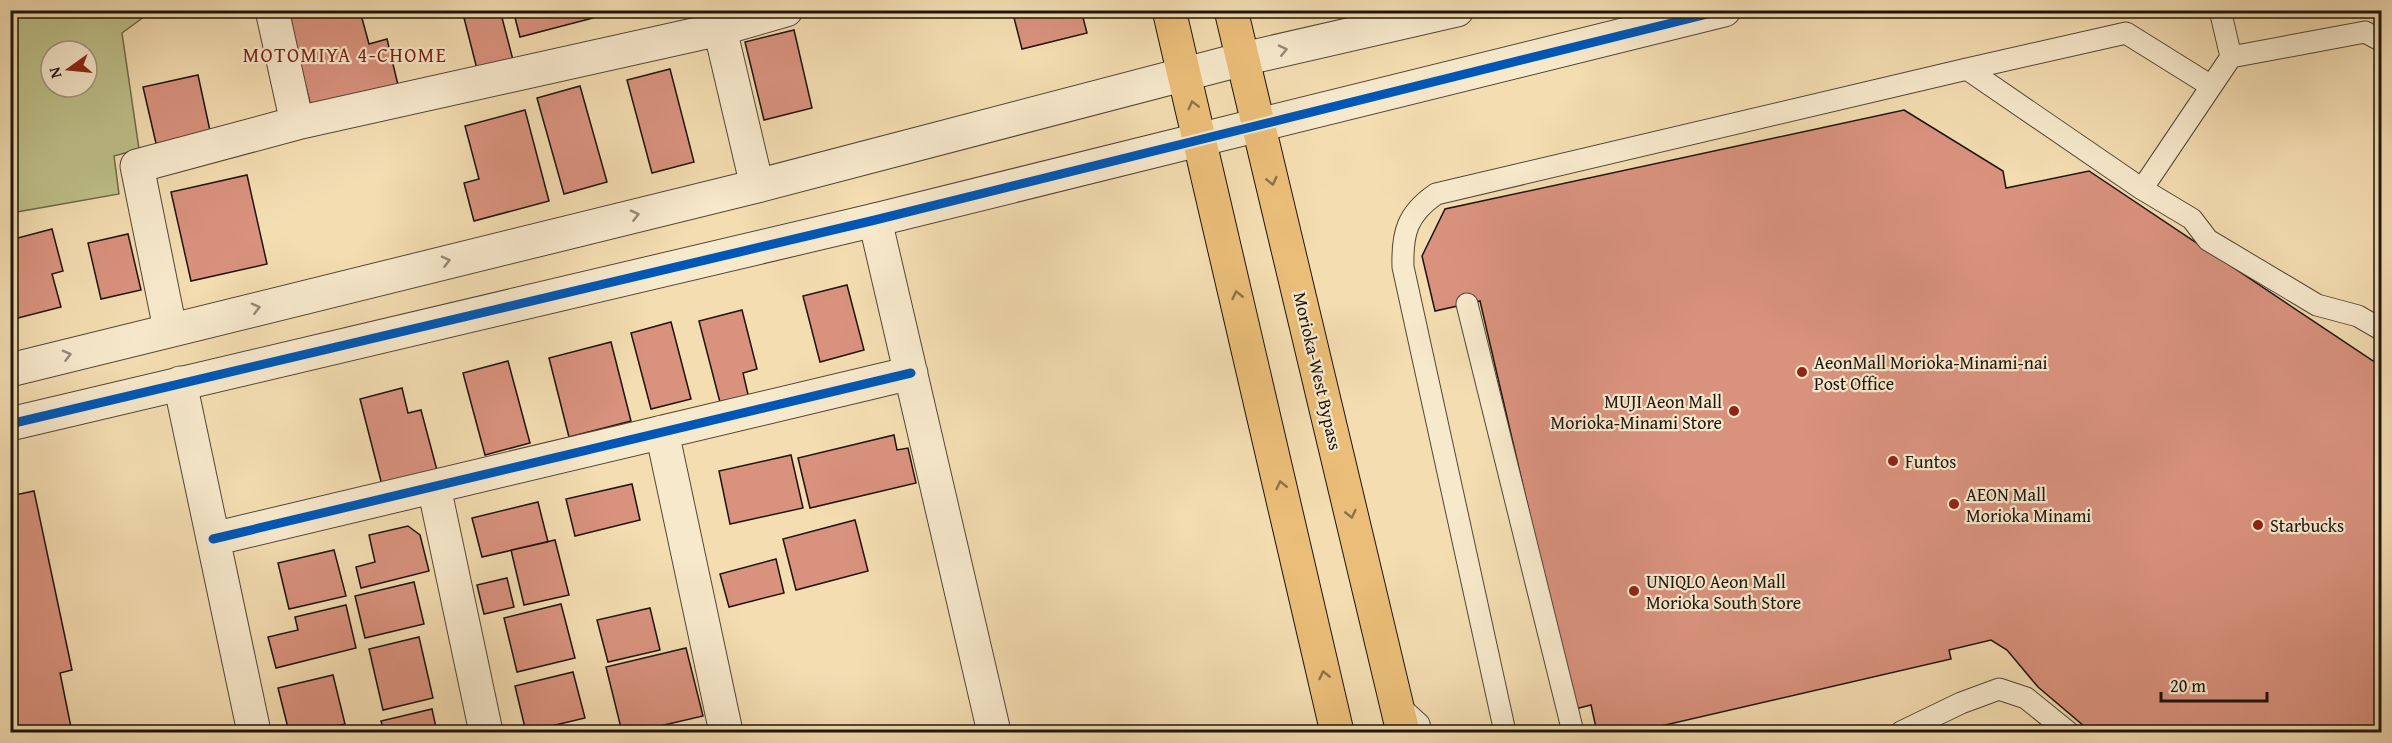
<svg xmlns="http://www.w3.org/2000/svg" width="2392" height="743" font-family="'Gentium Book Plus',serif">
<rect width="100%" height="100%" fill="#f3ddb1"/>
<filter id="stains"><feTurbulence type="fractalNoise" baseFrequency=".00333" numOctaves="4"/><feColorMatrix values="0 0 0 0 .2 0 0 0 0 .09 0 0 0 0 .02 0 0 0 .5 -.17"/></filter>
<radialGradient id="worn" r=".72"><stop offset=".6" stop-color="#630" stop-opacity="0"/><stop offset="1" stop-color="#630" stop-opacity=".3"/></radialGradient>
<path fill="#bec089" stroke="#6e6a4c" stroke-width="1.5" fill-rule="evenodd" d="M11 11H152L122 33 139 149 114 156 119 194 11 213ZM51 51H87V87H51Z"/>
<path fill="#d9927e" stroke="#1e140e" stroke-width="1.5" d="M286 10H341L343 15 360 11 369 44 387 39 398 85 311 107Z
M475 10H500L513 60 477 69 463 14Z
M513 10H591L593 18 520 37Z
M600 10H619L601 15Z
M1012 10H1081L1087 33 1022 49Z
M794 30 812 108 764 120 745 42Z
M670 69 694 162 652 173 627 80Z
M198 75 212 140 158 152 143 87Z
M580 86 607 182 564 194 537 98Z
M525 110 549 201 474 221 464 183 479 179 465 126Z
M1904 110 2003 171 2006 188 2089 171 2382 367V732H2091L2038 687 2007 650 1991 640 1949 650 1951 659 1635 732H1597L1591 705 1575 709 1480 301 1435 311 1422 256 1445 209Z
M247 175 267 264 191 281 171 192Z
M52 229 63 271 52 274 61 307 10 320V240Z
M128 234 141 290 101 299 88 243Z
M847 285 864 350 820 362 803 296Z
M742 310 757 369 743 373 750 403 722 410 699 321Z
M671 322 691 399 651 409 631 333Z
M611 342 631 421 569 437 549 358Z
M508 361 530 443 485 455 463 373Z
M402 388 408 413 421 410 438 474 383 489 360 399Z
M894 435 897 450 908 448 916 483 810 508 798 458Z
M791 455 803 508 730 524 719 471Z
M632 484 640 520 575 536 566 499Z
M34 491 72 670 60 673 72 732H10V496Z
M538 502 548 542 482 557 472 518Z
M855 520 868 571 796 590 783 539Z
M408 526 420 535 429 571 361 588 356 567 375 562 369 535Z
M555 540 569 595 524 605 511 550Z
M334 550 346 596 289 609 278 563Z
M776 559 784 593 729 607 720 574Z
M507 578 514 607 484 614 477 585Z
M414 582 424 624 365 638 355 596Z
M561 604 575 658 517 672 504 618Z
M346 605 356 648 276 668 268 637 298 630 295 617Z
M650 608 660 650 608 662 597 620Z
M419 637 433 698 383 710 369 649Z
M686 648 703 716 634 732H622L606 667Z
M573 672 585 718 526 732 515 686Z
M333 675 345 724 308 732H289L278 688Z
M432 709 437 732H384L381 721Z"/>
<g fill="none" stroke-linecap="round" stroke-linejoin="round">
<g stroke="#534637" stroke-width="23">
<path id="service" d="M2220 10 2231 57
M2382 41 2365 32 2231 57 2142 189 2192 219 2208 240 2317 305 2358 316 2382 330
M1967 69 2126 33 2211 86
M1467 304 1573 732
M1397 704 1419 724 1421 732
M1505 732 1403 267C1402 233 1407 214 1436 194L1967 69 2142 189
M1901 732 1961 703 1999 689 2026 698 2068 732"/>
</g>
<g stroke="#534637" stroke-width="35">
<path id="minor" d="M272 10 297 123 720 29
M757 186 720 29 786 10
M875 220 994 732
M170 329 137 166 297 123
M180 383 254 732
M662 432 726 732
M434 487 486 732
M213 539 911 373"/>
</g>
<g stroke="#534637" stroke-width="35">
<path id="tertiary" d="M10 370 757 186 1243 59 1457 10
M10 424 875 220 1724 10"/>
</g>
<g stroke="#1e140e" stroke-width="35">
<path id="trunk" d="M1169 10 1337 732
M1231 10 1403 732"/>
</g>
<use href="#service" stroke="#f7e9cc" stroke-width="21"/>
<use href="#minor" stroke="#f7e9cc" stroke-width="33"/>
<use href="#tertiary" stroke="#f7e9cc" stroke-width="33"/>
<use href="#trunk" stroke="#eabe78" stroke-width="33"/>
<g stroke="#f7e9cc" stroke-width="13">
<path id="cycleway" d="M10 424 875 220 1724 10
M213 539 911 373"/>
</g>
<use href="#cycleway" stroke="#0057b8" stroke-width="9"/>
</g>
<defs><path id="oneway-chevron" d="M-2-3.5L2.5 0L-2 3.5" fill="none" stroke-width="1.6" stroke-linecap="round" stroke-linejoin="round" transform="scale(1.5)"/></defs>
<g stroke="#958976">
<use href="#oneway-chevron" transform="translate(1283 50) rotate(-13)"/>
<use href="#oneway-chevron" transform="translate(635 215) rotate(-14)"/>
<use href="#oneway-chevron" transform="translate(446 261) rotate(-14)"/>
<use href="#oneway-chevron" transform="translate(256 308) rotate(-14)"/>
<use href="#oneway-chevron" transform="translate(67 355) rotate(-15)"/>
</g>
<g stroke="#8e7248">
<use href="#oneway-chevron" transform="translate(1193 105) rotate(-104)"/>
<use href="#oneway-chevron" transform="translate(1272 181) rotate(77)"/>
<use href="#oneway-chevron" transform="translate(1237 295) rotate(-103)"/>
<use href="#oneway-chevron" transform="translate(1281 485) rotate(-103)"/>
<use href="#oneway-chevron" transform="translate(1351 514) rotate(77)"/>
<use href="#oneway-chevron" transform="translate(1324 675) rotate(-103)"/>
</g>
<g fill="#8f2418" stroke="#f7e9cc" stroke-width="2">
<circle cx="1802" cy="372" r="6"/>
<circle cx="1734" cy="411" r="6"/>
<circle cx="1893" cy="461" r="6"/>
<circle cx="1954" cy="504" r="6"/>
<circle cx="2258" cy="525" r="6"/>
<circle cx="1634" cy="591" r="6"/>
</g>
<g text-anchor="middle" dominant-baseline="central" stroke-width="4.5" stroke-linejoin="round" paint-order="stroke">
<g font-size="18" fill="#1e140e" stroke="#f7e9cc" text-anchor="start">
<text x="1814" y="362">AeonMall Morioka-Minami-nai<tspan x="1814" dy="21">Post Office</tspan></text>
<text x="1722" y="401" text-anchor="end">MUJI Aeon Mall<tspan x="1722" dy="21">Morioka-Minami Store</tspan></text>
<text x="1905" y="461">Funtos</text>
<text x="1966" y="494">AEON Mall<tspan x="1966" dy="21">Morioka Minami</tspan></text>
<text x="2270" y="525">Starbucks</text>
<text x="1646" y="581">UNIQLO Aeon Mall<tspan x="1646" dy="21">Morioka South Store</tspan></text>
</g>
<g font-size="18" fill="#1e140e" stroke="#f7e9cc">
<text transform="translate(1318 371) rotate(77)">Morioka-West Bypass</text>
</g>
<g font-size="20" letter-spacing="1.5" fill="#7a1f14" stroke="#f7e9cc">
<text x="345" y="54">MOTOMIYA 4-CHOME</text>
</g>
</g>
<rect width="2392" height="743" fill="none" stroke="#f3ddb1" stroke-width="36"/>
<rect x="12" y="12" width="2368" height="719" fill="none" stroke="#1e140e" stroke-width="3"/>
<rect x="18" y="18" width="2356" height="707" fill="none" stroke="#1e140e" stroke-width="1.5"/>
<g transform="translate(69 69) rotate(255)"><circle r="28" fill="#f7e9cc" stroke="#a09480" stroke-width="1.5"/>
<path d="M0-4.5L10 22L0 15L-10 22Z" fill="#8f2418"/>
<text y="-9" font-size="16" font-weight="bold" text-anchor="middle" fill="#1e140e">N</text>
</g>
<path d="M2161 692v9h106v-9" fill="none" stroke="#1e140e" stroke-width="3"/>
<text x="2170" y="692" font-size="18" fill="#1e140e" stroke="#f7e9cc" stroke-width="4.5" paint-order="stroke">20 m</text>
<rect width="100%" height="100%" filter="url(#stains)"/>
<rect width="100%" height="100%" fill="url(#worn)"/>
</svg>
